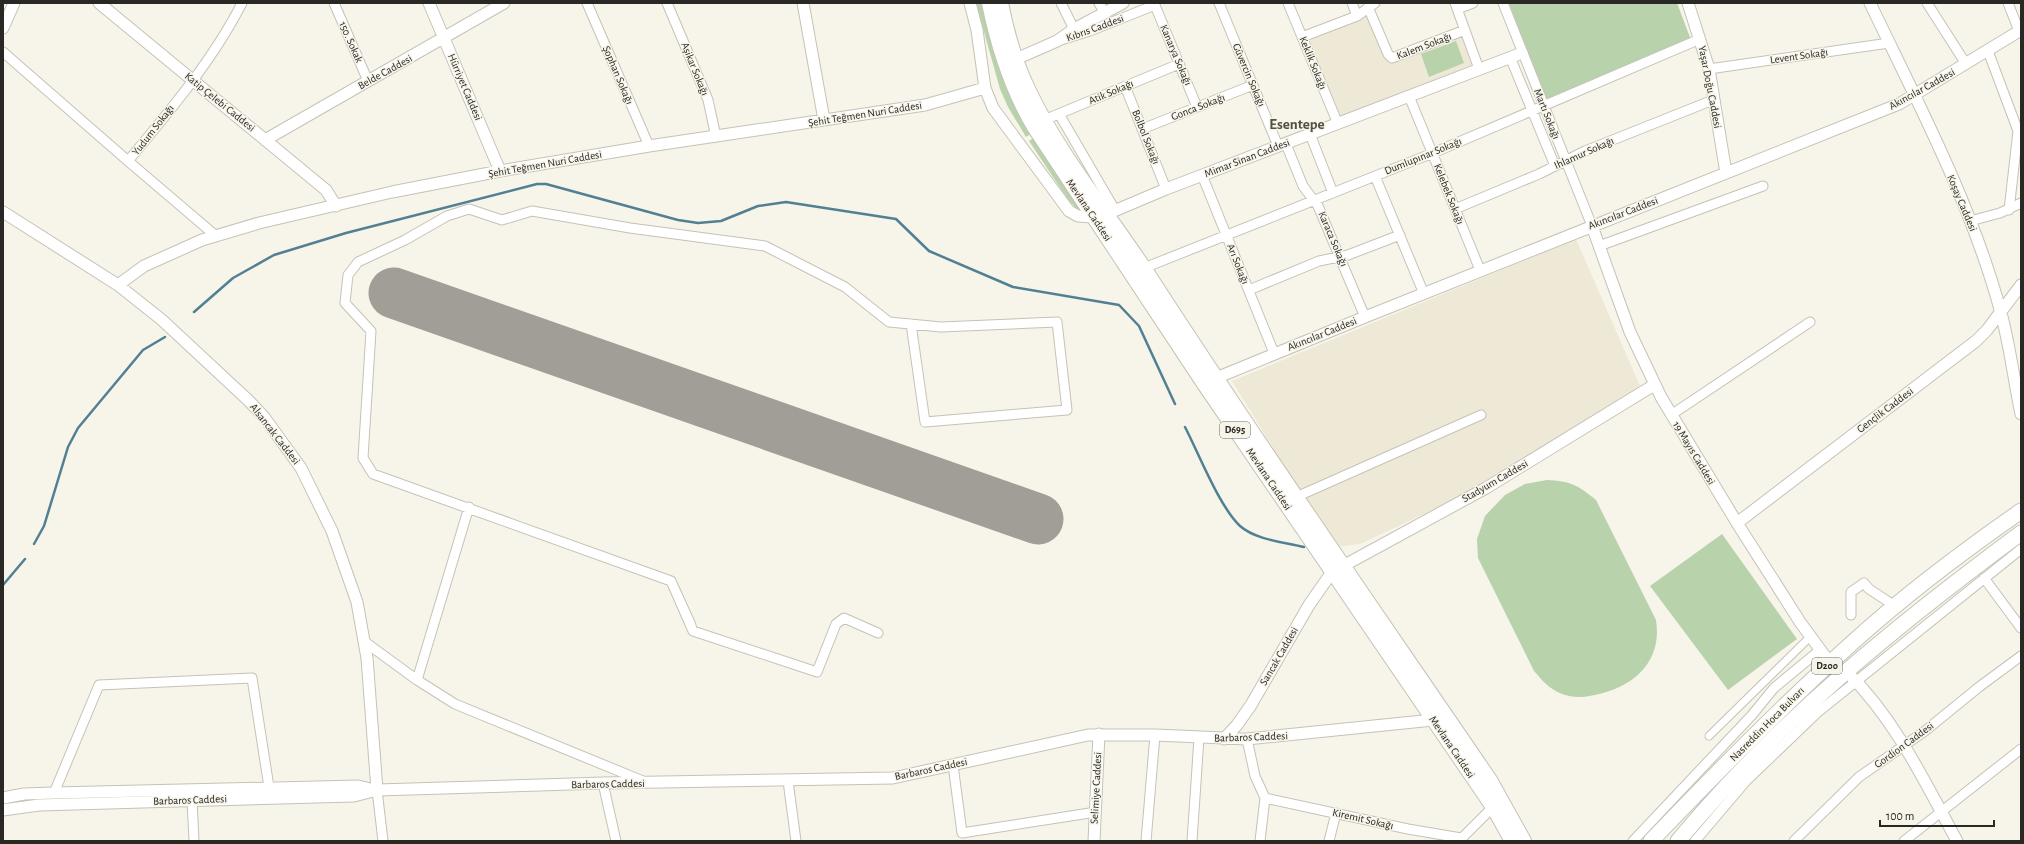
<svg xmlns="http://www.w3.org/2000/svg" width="2024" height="844" font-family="'Alegreya Sans',sans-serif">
<rect width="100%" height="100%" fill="#f7f4e9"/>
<path fill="#eee9d6" d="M1368 15 1388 63 1461 36 1472 67 1341 117 1309 42 1311 37Z
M1576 239 1640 386 1460 497 1360 544 1334 547 1232 381Z"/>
<path fill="#b8d2ac" d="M976 3H983C995 54 1003 88 1032 133L1026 137 1008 107 1000 89Z
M1509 3H1677L1691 40 1545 100Z
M1456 41 1464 63 1429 77 1421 54Z
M1035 137 1083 211 1077 209 1069 201 1029 141Z
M1547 480C1570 481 1578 485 1596 500L1656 620C1662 658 1639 683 1603 693 1589 697 1575 699 1562 694 1549 689 1542 680 1534 671L1478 558 1477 539 1485 516 1505 495 1525 484Z
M1722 534 1797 639 1728 690 1650 586Z"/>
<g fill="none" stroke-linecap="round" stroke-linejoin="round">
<path stroke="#528093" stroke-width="2.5" d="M194 312 233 278 274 255 346 233 537 184H546L678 220 698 223 721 221 758 206 786 202 896 219 929 251 1013 287 1119 305 1139 326 1175 404
M1185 427C1199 454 1219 506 1240 526 1256 540 1284 542 1304 547
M34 544 44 526 68 447 78 428 143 350 165 337
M3 585 25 559"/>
<path stroke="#a09e96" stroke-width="51" d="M394 293 1038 519"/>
<g stroke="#c5c2b7" stroke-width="9">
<path id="pedestrian" d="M1709 736 1810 637"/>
</g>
<g stroke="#c5c2b7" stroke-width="11">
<path id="minor" d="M334 3 368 81
M587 3 649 146
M667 3 708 100 716 137
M1061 3 1074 29
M1099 3 1105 14
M1154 3 1197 107
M1219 3 1278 146
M1288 3 1338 124
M1352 3 1357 16
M1455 3 1479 69
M1503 3 1592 226
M1927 3 1966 64
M2008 3 2019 31
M1368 7 1388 54 1392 58 1465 30
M1457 9 1473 3
M1302 37 1357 16 1375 3
M1061 40 1090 31 1155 5
M1988 51 2018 131 2009 210
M3 52 128 161
M1510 57 1555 166
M1709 69 1889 43
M1125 86 1166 189
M1409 96 1480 270
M1059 114 1115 210
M1044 120 1179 64
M1142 129 1253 85
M1310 134 1333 193
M1286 144 1303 186 1318 206 1365 317
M1202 175 1274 353
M1375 176 1424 294
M1455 209 1539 174 1585 151 1713 100
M1970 221 2000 213 2021 203
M216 236 128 161C169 112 213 60 242 3
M1599 246 1763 186
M1144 268 1433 153 1700 39
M1249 290 1319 261 1348 255 1400 235
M1671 415 1810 322
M1296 497 1481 415
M1984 578 2021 628
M671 581 373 474 363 458 371 331 345 303 348 275 358 262 405 240 447 216 469 209 502 220 532 211 630 228 765 246 845 287 889 322 941 327 1057 322 1067 410 925 422 911 324
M1851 615V592L1864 583 1869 589 1895 606
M691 625 671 581 693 631 817 672 836 624 844 618 878 633
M365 642 417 680 455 704 643 781
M417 680 469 507
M1247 739 1255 776 1265 798 1260 841
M953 765 962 833 1096 812
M788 781 796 841
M603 783 616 841
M377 790 383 841
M54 793 99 685 252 678 269 787
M1265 798 1408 829 1461 838
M192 800 194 841
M1146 841 1155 735
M1192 841 1199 738
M1329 841 1336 813
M1459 841 1493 807
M1633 841 1752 715 1774 688 1820 650
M1695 841 1746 781 1818 712 2021 549
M1794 841 1859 777 1925 731 1979 687 2021 656
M1904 841 2021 749"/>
</g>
<g stroke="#c5c2b7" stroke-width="13">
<path id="tertiary" d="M99 3 326 190 336 206
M429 3 500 171
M803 3 824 120
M970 3 977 30 985 88 993 108 1069 211 1078 216 1093 217
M1688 3 1709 69 1726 173
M1870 3C1918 103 1972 205 2001 313 2010 346 2014 381 2021 414
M3 28 14 3
M1016 59 1057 41 1074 29 1123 3
M265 140 504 3
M3 212 118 285 162 320 249 401 264 417 301 468 332 531 357 602 367 658 377 790
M1107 214 1166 189 1522 53
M1592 226 1630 332 1661 397 1737 523 1800 622 1830 663
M118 285 144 266 202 240 259 223 392 192 500 171 649 146 925 105 985 88
M1216 378 1365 317 1899 104 2021 30
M1737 523 1976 341 1987 330 2021 285
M1847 672C1895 719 1925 782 1957 841
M1224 739 1237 725 1251 705 1309 605 1332 572 1486 488 1654 385
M3 798 24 794 54 793 358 786 375 790
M3 810 39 805 354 796 377 790 603 783 893 778 1088 735H1155L1247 739 1433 720
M1094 841 1099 734"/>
</g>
<g stroke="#c5c2b7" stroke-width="16">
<path id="primary" d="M989 3C998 47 1011 88 1034 127L1204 384 1493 807 1512 841
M1001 3C1007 33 1015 63 1029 91 1061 158 1110 215 1150 277 1260 447 1376 613 1490 780L1524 841"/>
</g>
<g stroke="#c5c2b7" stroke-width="17">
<path id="trunk" d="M1651 841C1716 773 1782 706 1852 643 1905 595 1962 552 2021 511
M1678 841C1776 723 1898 624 2021 533"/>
</g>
<use href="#pedestrian" stroke="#fff" stroke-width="7"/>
<use href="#minor" stroke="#fff" stroke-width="9"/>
<use href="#tertiary" stroke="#fff" stroke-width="11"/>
<use href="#primary" stroke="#fff" stroke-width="14"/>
<use href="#trunk" stroke="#fff" stroke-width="15"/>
</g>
<g text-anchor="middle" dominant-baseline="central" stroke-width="3" stroke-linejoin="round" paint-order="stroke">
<g fill="#f7f4e9" stroke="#67655f" stroke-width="1">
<rect x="1220" y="422" width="30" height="16" rx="3"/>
<rect x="1812" y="658" width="30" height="16" rx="3"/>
</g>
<g font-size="10" font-weight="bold" fill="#292824">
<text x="1235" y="430">D695</text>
<text x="1827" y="666">D200</text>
</g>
<g font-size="11" fill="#292824" stroke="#f7f4e9">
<text transform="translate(1095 28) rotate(-20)">Kıbrıs Caddesi</text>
<text transform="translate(351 42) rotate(66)">150. Sokak</text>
<text transform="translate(1424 46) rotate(-21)">Kalem Sokağı</text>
<text transform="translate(1176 55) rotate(67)">Kanarya Sokağı</text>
<text transform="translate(1799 56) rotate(-8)">Levent Sokağı</text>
<text transform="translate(1313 63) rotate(68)">Keklik Sokağı</text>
<text transform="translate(695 69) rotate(68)">Aşikar Sokağı</text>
<text transform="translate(385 72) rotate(-29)">Belde Caddesi</text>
<text transform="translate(618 75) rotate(67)">Şophan Sokağı</text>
<text transform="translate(1249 75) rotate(67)">Güvercin Sokağı</text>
<text transform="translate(465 87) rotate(67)">Hürriyet Caddesi</text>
<text transform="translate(1710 87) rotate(79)">Yaşar Doğu Caddesi</text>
<text transform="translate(1922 89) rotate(-29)">Akıncılar Caddesi</text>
<text transform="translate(1111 92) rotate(-23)">Atik Sokağı</text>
<text transform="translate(220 102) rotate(39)">Katip Çelebi Caddesi</text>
<text transform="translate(1198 107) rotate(-21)">Gonca Sokağı</text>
<text transform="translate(865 114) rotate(-9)">Şehit Teğmen Nuri Caddesi</text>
<text transform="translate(1547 114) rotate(68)">Martı Sokağı</text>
<text transform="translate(153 130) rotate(-52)">Yudum Sokağı</text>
<text transform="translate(1146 137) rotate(68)">Bolbol Sokağı</text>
<text transform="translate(1584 153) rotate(-24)">Ihlamur Sokağı</text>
<text transform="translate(1423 156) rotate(-22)">Dumlupınar Sokağı</text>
<text transform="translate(1247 158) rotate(-21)">Mimar Sinan Caddesi</text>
<text transform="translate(545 164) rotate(-10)">Şehit Teğmen Nuri Caddesi</text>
<text transform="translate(1449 194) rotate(68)">Kelebek Sokağı</text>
<text transform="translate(1962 203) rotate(67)">Koşay Caddesi</text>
<text transform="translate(1089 210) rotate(56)">Mevlana Caddesi</text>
<text transform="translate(1623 213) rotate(-21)">Akıncılar Caddesi</text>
<text transform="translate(1333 239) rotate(67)">Karaca Sokağı</text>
<text transform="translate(1238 264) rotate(68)">Arı Sokağı</text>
<text transform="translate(1322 334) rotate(-22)">Akıncılar Caddesi</text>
<text transform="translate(1885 410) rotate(-37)">Gençlik Caddesi</text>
<text transform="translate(275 434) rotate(52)">Alsancak Caddesi</text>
<text transform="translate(1694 453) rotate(59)">19 Mayıs Caddesi</text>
<text transform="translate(1269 479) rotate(56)">Mevlana Caddesi</text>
<text transform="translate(1495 481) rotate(-30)">Stadyum Caddesi</text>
<text transform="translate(1279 656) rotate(-60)">Sancak Caddesi</text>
<text transform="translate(1767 724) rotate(-45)">Nasreddin Hoca Bulvarı</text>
<text transform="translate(1251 737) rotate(-2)">Barbaros Caddesi</text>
<text transform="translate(1904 745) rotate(-36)">Gordion Caddesi</text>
<text transform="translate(1452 747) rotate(56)">Mevlana Caddesi</text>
<text transform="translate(931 769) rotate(-12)">Barbaros Caddesi</text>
<text transform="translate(608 784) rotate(-1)">Barbaros Caddesi</text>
<text transform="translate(1096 788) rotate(-87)">Selimiye Caddesi</text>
<text transform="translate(190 800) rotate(-2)">Barbaros Caddesi</text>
<text transform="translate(1363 819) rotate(13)">Kiremit Sokağı</text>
</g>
<g font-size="15" font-weight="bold" fill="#535046" stroke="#f7f4e9">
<text x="1297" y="124">Esentepe</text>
</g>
</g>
<rect width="2024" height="844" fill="none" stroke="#292824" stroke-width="8"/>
<path d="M1880 820v6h114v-6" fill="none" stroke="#292824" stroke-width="2"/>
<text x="1886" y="820" font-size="12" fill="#292824" stroke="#f7f4e9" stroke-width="3" paint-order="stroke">100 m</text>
</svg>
